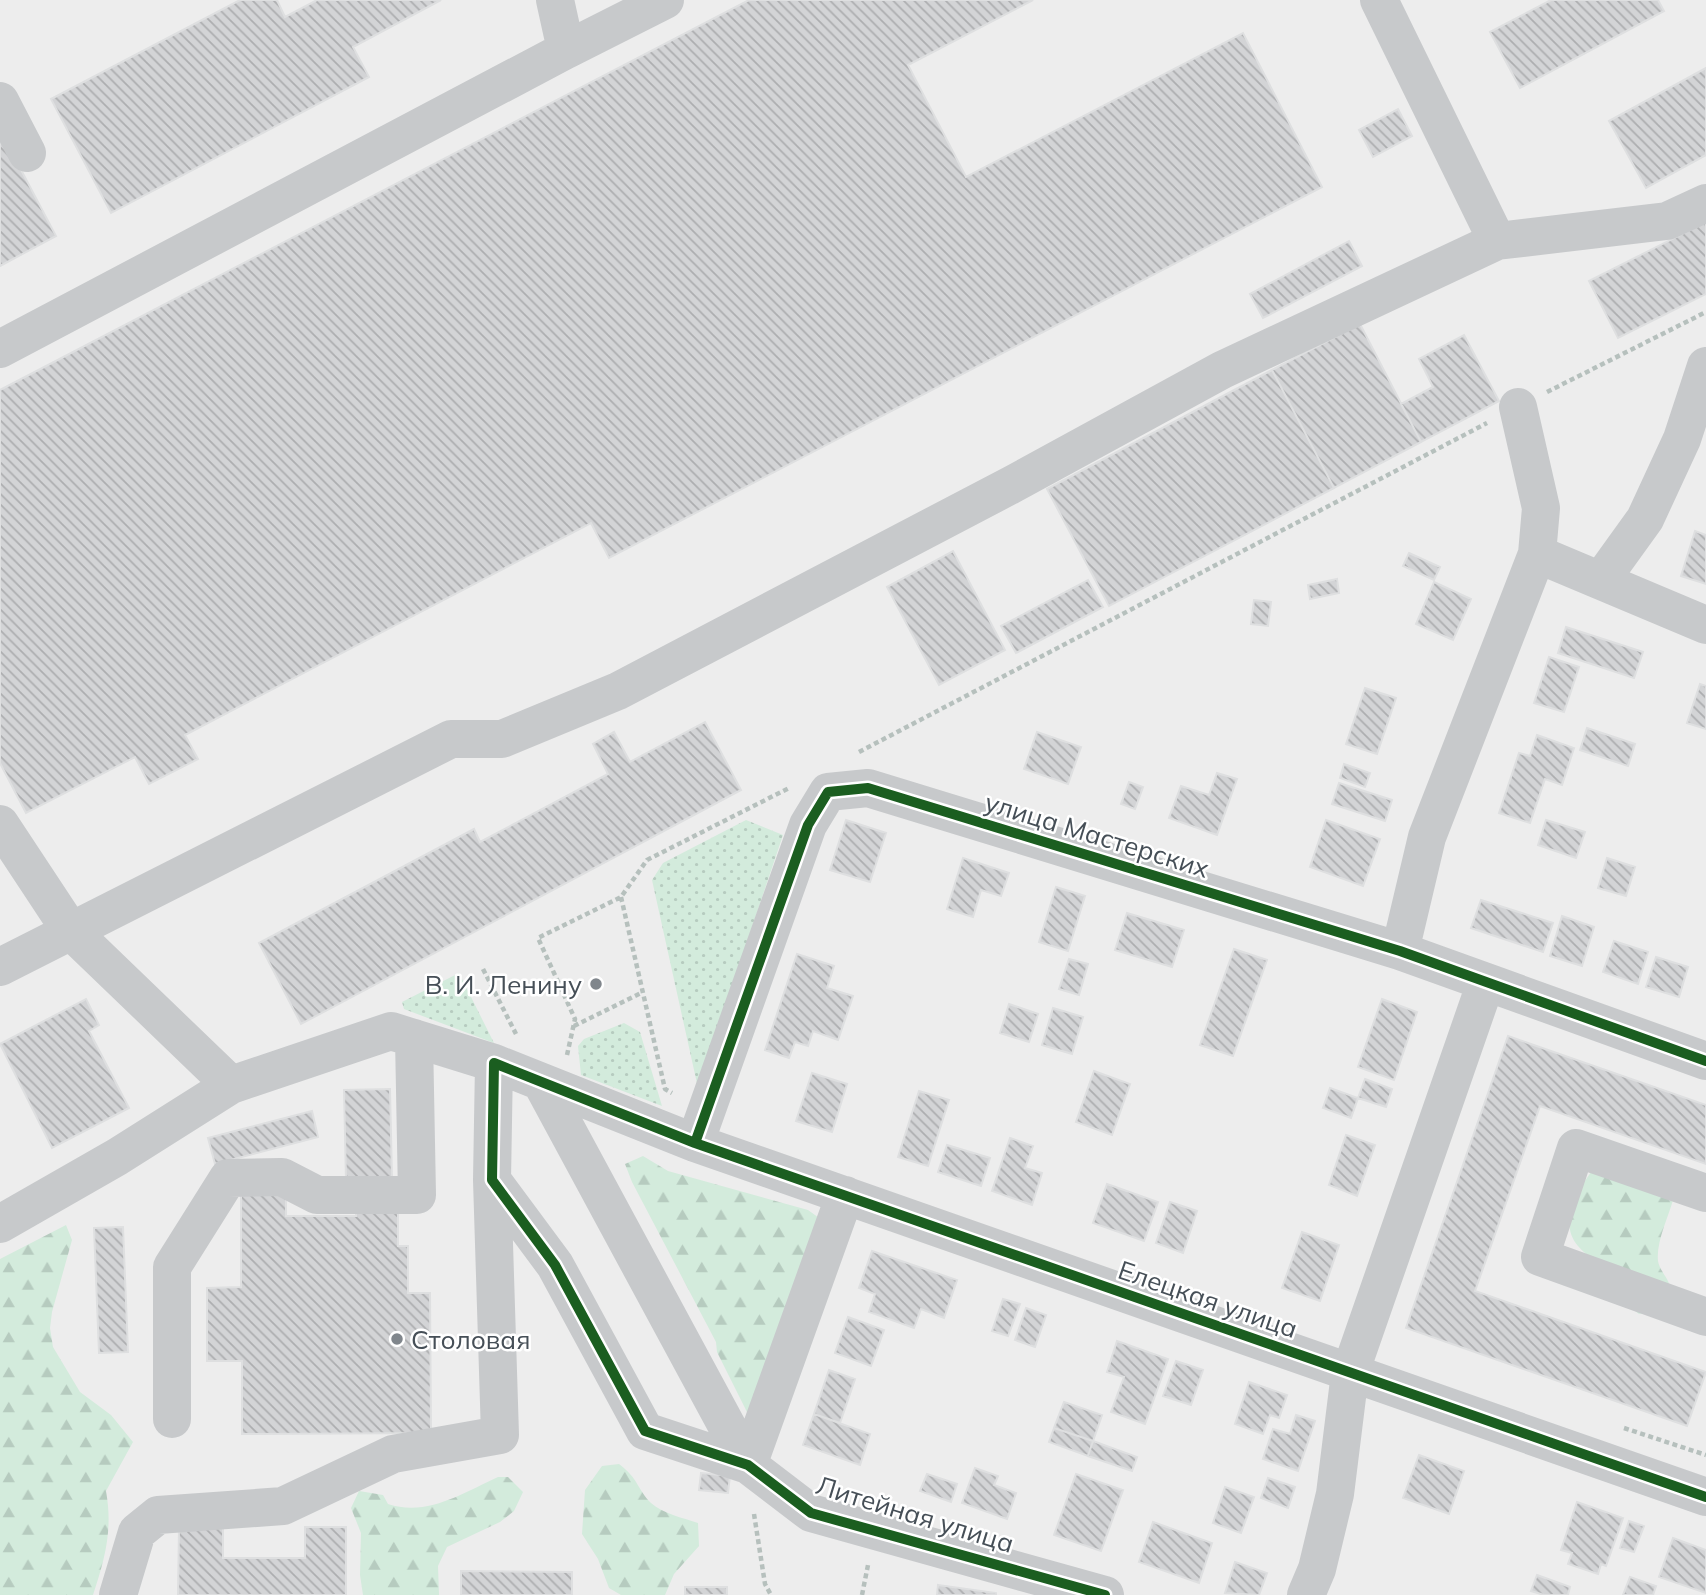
<svg xmlns="http://www.w3.org/2000/svg" width="1706" height="1595" font-family="Mulish,sans-serif">
<defs>
<pattern id="grass-dots" width="8" height="8" patternUnits="userSpaceOnUse" patternTransform="scale(1.75)"><rect width="8" height="8" fill="#d3ebdc"/><path d="M2 2h.1M6 6h.1" fill="none" stroke="#b6cbbf" stroke-width="1.8" stroke-linecap="round"/></pattern>
<pattern id="forest-firs" width="22" height="20" patternUnits="userSpaceOnUse" patternTransform="scale(1.75)"><rect width="22" height="20" fill="#d3ebdc"/><path d="M5 1l3.5 6h-7zM16 11l3.5 6h-7z" fill="#b6cbbf"/></pattern>
<pattern id="building-back-hatch" width="6" height="6" patternUnits="userSpaceOnUse" patternTransform="scale(1.75)"><rect width="6" height="6" fill="#d3d4d6"/><path d="M-1 5l2 2M0 0l6 6M5-1l2 2" fill="none" stroke="#adaeb0"/></pattern>
</defs>
<rect width="100%" height="100%" fill="#ededed"/>
<path fill="url(#grass-dots)" d="M746 820 783 835 698 1088 652 880 663 863Z
M459 973 494 1043 404 1009 402 1002Z
M624 1023 640 1032 662 1106 581 1075 578 1046 584 1039Z"/>
<path fill="url(#forest-firs)" d="M643 1156 668 1171 808 1210 822 1220 750 1418 717 1352 716 1342 632 1182 625 1164Z
M1591 1172 1673 1200C1668 1218 1656 1242 1658 1261 1660 1272 1670 1279 1671 1291L1653 1311 1639 1314C1623 1303 1619 1285 1607 1271 1598 1261 1586 1256 1578 1246 1558 1223 1577 1192 1591 1172Z
M66 1225 72 1240 52 1312 50 1328 53 1347 80 1392 111 1415 133 1442 106 1491C113 1530 105 1558 93 1595H0V1259Z
M619 1464C639 1479 637 1489 651 1503 663 1514 684 1518 698 1523L699 1546 674 1574 665 1595H621L609 1588 598 1559 582 1534 585 1490 602 1466Z
M498 1477H508L523 1492 514 1511 500 1522 447 1547 438 1566 439 1595H363L360 1575 361 1533 351 1508 359 1491 383 1495 388 1504C427 1517 463 1493 498 1477Z"/>
<path fill="url(#building-back-hatch)" stroke="#dedfe0" stroke-width="2" d="M240 0H277L285 17 317 0H441L353 47 369 77 111 213 51 99Z
M749 0H1033L908 65 966 177 1243 33 1322 187 609 558 591 523 185 735 198 759 149 784 135 757 26 813 0 763V390Z
M1551 0H1658L1664 11 1520 88 1490 32Z
M1706 68V155L1646 188 1609 121Z
M1398 109 1412 136 1373 157 1359 130Z
M0 130 56 236 0 266Z
M1706 222V294L1618 338 1589 281Z
M1349 241 1362 266 1263 318 1250 294Z
M1360 324 1421 442 1334 488 1272 370Z
M1464 335 1499 401 1421 442 1401 404 1433 387 1419 359Z
M1272 370 1334 488 1109 606 1047 489Z
M1695 531 1706 535V584L1681 576Z
M953 551 1005 650 939 685 887 587Z
M1409 553 1440 567 1434 580 1403 566Z
M1337 579 1339 593 1310 599 1308 585Z
M1088 580 1103 607 1016 653 1001 626Z
M1434 582 1471 599 1453 640 1416 624Z
M1254 600 1271 602 1268 626 1251 624Z
M1566 627 1643 652 1634 678 1558 653Z
M1549 657 1579 667 1564 712 1534 703Z
M1700 684 1706 686V729L1687 723Z
M1365 688 1396 698 1377 754 1346 744Z
M705 722 741 790 301 1024 259 943 474 829 480 842 608 774 593 744 614 732 630 762Z
M1587 728 1635 744 1628 766 1580 750Z
M1037 732 1081 747 1068 784 1024 769Z
M1537 735 1574 748 1562 785 1545 779 1530 823 1499 813 1519 753 1530 756Z
M1344 764 1370 773 1365 787 1340 778Z
M1217 773 1237 779 1217 835 1169 818 1181 786 1209 795Z
M1129 782 1143 787 1135 809 1121 804Z
M1339 783 1392 800 1385 821 1332 804Z
M846 820 886 833 870 882 830 870Z
M1326 820 1380 839 1363 886 1310 867Z
M1546 820 1585 832 1576 858 1538 845Z
M963 858 1009 873 1001 896 981 890 973 917 947 909Z
M1607 858 1635 867 1626 896 1598 888Z
M1056 887 1085 896 1068 951 1039 942Z
M1481 900 1553 923 1543 952 1471 928Z
M1127 913 1184 930 1172 967 1115 950Z
M1562 916 1594 927 1582 966 1550 956Z
M1614 941 1648 952 1638 984 1603 972Z
M1234 949 1267 960 1233 1056 1200 1045Z
M797 954 834 966 827 988 853 996 838 1040 813 1031 808 1046 795 1042 789 1058 765 1050Z
M1656 957 1688 967 1679 997 1646 987Z
M1069 959 1088 964 1079 995 1059 989Z
M86 999 99 1025 89 1031 129 1108 52 1148 0 1044Z
M1382 999 1417 1012 1394 1080 1358 1067Z
M1009 1004 1038 1014 1029 1042 1000 1033Z
M1053 1008 1083 1017 1072 1054 1042 1045Z
M1508 1036 1706 1105V1164L1540 1106 1475 1291 1706 1372 1687 1426 1406 1328Z
M1094 1071 1130 1084 1112 1135 1076 1122Z
M812 1073 847 1084 832 1132 796 1121Z
M1365 1079 1392 1089 1386 1107 1358 1098Z
M1330 1088 1358 1098 1351 1118 1323 1108Z
M390 1089 392 1179 346 1180 344 1090Z
M919 1091 949 1100 928 1166 898 1157Z
M312 1111 318 1137 215 1164 208 1138Z
M1346 1135 1375 1145 1357 1196 1329 1185Z
M1010 1138 1033 1146 1025 1168 1042 1173 1032 1205 992 1191Z
M947 1145 990 1158 981 1186 938 1172Z
M1107 1184 1158 1202 1144 1241 1093 1223Z
M241 1191H286V1216H356V1205H398V1246H408V1293H430L431 1433 242 1434V1361H207V1288L241 1287Z
M1170 1202 1197 1211 1183 1253 1156 1243Z
M123 1227 128 1352 99 1353 94 1228Z
M1302 1232 1339 1245 1320 1301 1282 1288Z
M872 1251 957 1280 944 1318 921 1309 914 1328 869 1312 875 1294 859 1288Z
M1003 1299 1020 1304 1008 1336 992 1331Z
M1026 1308 1046 1315 1035 1347 1015 1340Z
M848 1317 884 1330 871 1366 835 1353Z
M1117 1341 1168 1359 1145 1424 1111 1412 1124 1377 1107 1372Z
M1176 1361 1203 1370 1191 1405 1163 1396Z
M829 1370 855 1379 840 1423 814 1414Z
M1249 1382 1287 1395 1279 1418 1270 1415 1263 1434 1235 1424Z
M1064 1402 1102 1415 1093 1441 1054 1428Z
M814 1414 870 1434 860 1465 803 1445Z
M1296 1415 1315 1421 1298 1471 1263 1459 1273 1429 1290 1434Z
M1054 1428 1093 1441 1088 1456 1049 1442Z
M1093 1441 1137 1457 1132 1471 1088 1456Z
M1419 1455 1464 1471 1449 1514 1403 1498Z
M975 1468 998 1476 994 1485 1016 1493 1007 1519 962 1503Z
M701 1473 730 1476 728 1493 699 1490Z
M927 1474 957 1484 951 1502 920 1491Z
M1076 1474 1123 1490 1101 1551 1054 1535Z
M1268 1478 1295 1487 1288 1508 1261 1498Z
M1225 1487 1254 1497 1241 1533 1213 1523Z
M1577 1502 1623 1518 1606 1566 1601 1564 1598 1574 1568 1564 1572 1553 1561 1550Z
M1629 1521 1644 1526 1634 1552 1620 1548Z
M1153 1522 1212 1543 1199 1583 1139 1562Z
M179 1527H223V1558H305V1527H346V1595H178Z
M1673 1538 1706 1550V1593L1659 1577Z
M1235 1562 1267 1573 1259 1595 1225 1593Z
M461 1571 572 1572V1595H461Z
M1537 1575 1570 1587 1568 1595H1544L1531 1591Z
M1630 1577 1656 1586 1653 1595H1623Z
M938 1585 996 1593V1595H937Z
M685 1587H727V1595H685Z"/>
<g fill="none" stroke-linecap="round" stroke-linejoin="round">
<path stroke="#b6c0bd" stroke-width="4.5" stroke-dasharray="5 3.5" stroke-linecap="butt" d="M1547 392 1706 312
M859 752 1487 423
M621 897 665 1089 672 1093
M483 969 516 1034
M574 1026 641 993
M567 1055 575 1019 538 938 621 897 647 860 789 788
M1624 1428 1706 1455
M754 1514 765 1584 771 1595
M862 1595 868 1565"/>
<path stroke="#c7c9cb" stroke-width="38" d="M566 50 665 0
M0 101 27 153
M1497 241 1667 221 1706 203
M0 349 566 50 555 0
M1537 554 1706 625
M1601 580 1645 519 1682 439 1706 366
M0 824 70 930 231 1085 391 1031 494 1063
M1400 951 1427 837 1537 554 1541 508 1518 407
M0 967 451 739H502L618 691 1013 484 1222 370 1497 241 1379 0
M541 1082 748 1465
M695 1143 808 825 828 792 868 788 1400 951 1706 1061
M492 1180 555 1265 645 1431 748 1465 811 1513 1105 1595
M1706 1193 1576 1148 1540 1257 1706 1317
M0 1224 117 1157 231 1085
M172 1419V1267L228 1178 282 1177 317 1195H417L414 1038
M748 1465 845 1195
M118 1595 137 1532 158 1515 283 1506 393 1454 500 1435 492 1180 494 1063 695 1143 1706 1497
M1306 1595 1317 1569 1335 1494 1350 1373 1486 982"/>
<g stroke="#fff" stroke-width="15">
<path id="cycleway" d="M695 1143 808 825 828 792 868 788 1400 951 1706 1061
M1105 1595 811 1513 748 1465 645 1431 555 1265 492 1180 494 1063 695 1143 1706 1497"/>
</g>
<use href="#cycleway" stroke="#1b5e20" stroke-width="10"/>
</g>
<g fill="#80868c" stroke="#fff" stroke-width="2.5">
<circle cx="596" cy="984" r="7"/>
<circle cx="397" cy="1339" r="7"/>
</g>
<g text-anchor="middle" dominant-baseline="central" stroke-width="5" stroke-linejoin="round" paint-order="stroke">
<g font-size="26" fill="#464f57" stroke="#fff">
<text transform="translate(1097 835) rotate(17)">улица Мастерских</text>
<text transform="translate(1208 1299) rotate(19)">Елецкая улица</text>
<text transform="translate(915 1514) rotate(17)">Литейная улица</text>
</g>
<g font-size="26" fill="#464f57" stroke="#fff" text-anchor="end">
<text x="582" y="984">В. И. Ленину</text>
<text x="411" y="1339" text-anchor="start">Столовая</text>
</g>
</g>
</svg>
